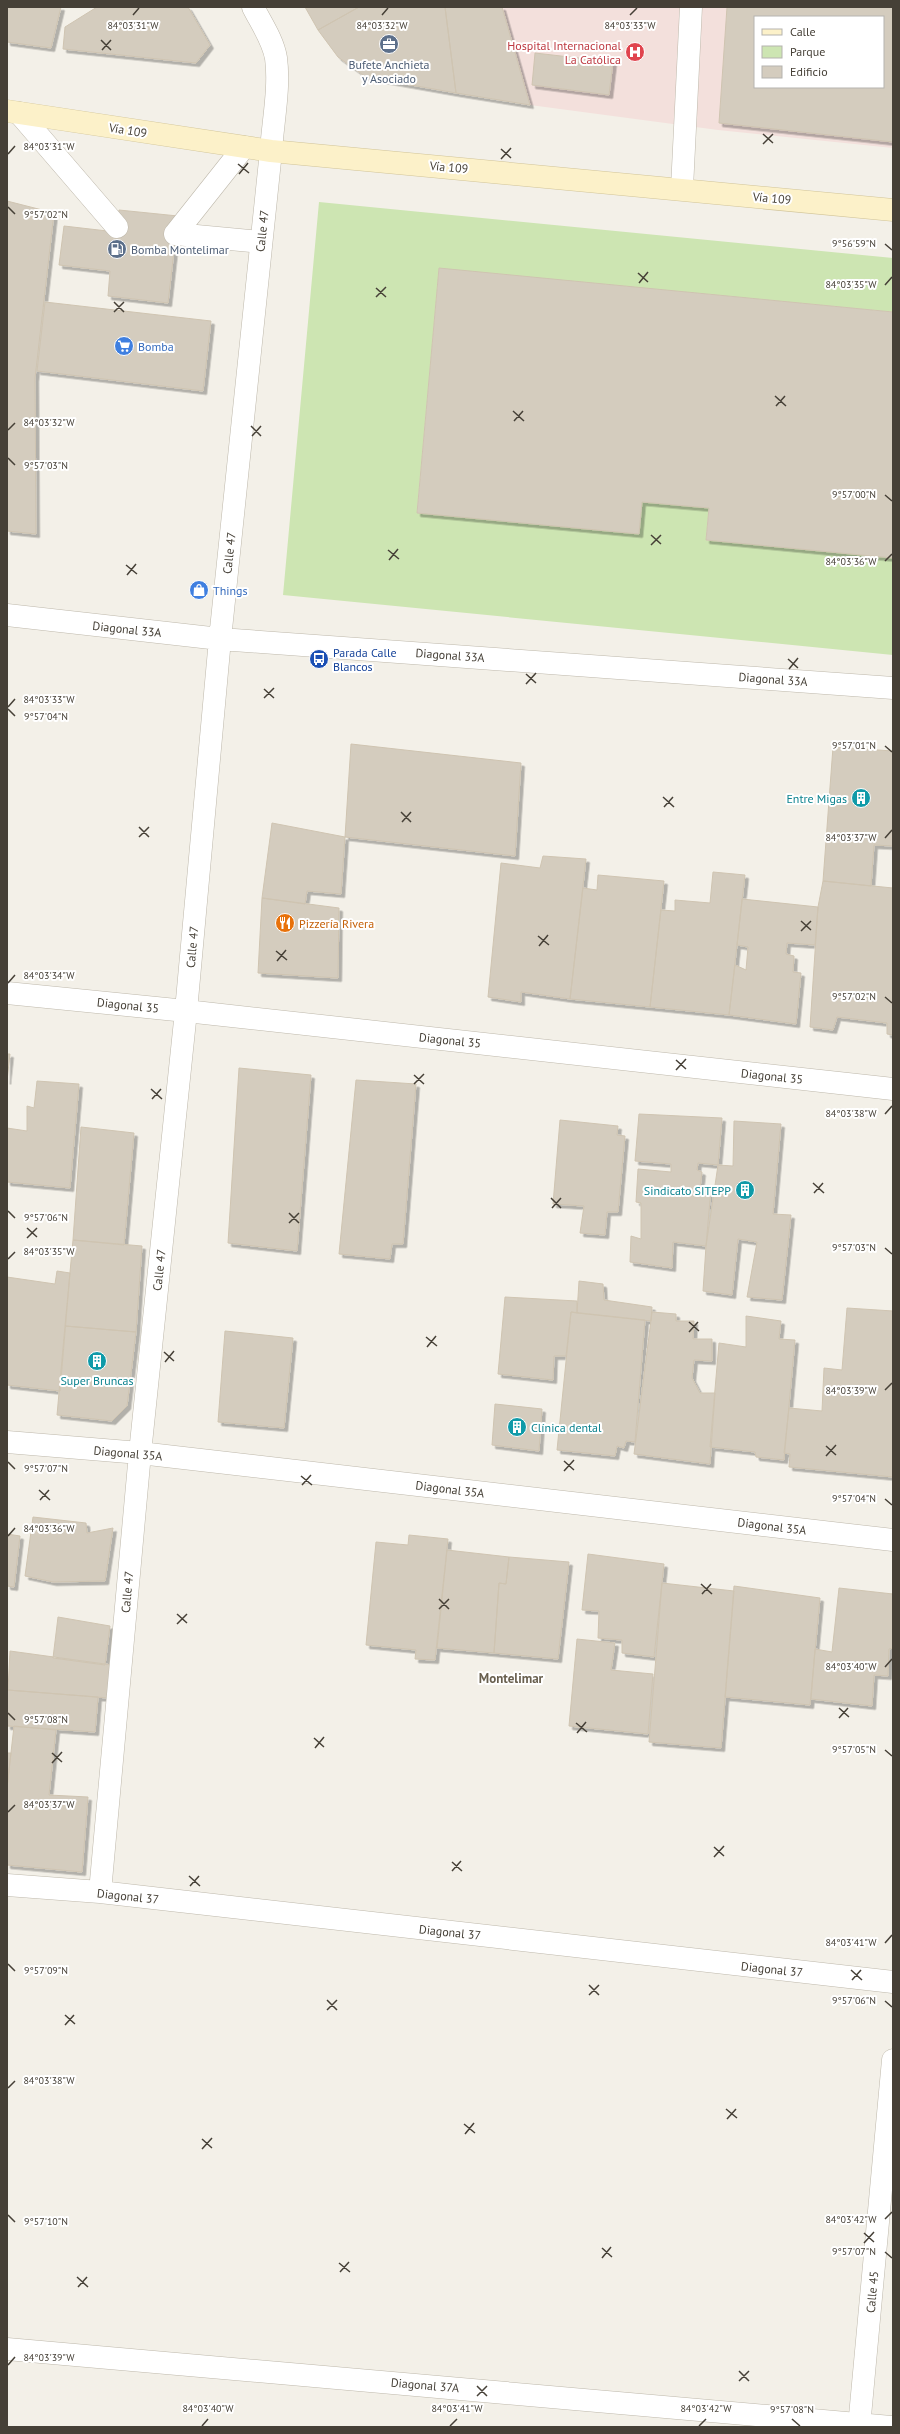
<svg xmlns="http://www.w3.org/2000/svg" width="900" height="2434" font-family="'PT Sans',sans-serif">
<defs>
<filter id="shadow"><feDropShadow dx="3.5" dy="3.5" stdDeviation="0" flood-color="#0004"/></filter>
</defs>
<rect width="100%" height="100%" fill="#f3f0e8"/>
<path fill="#f3e0dc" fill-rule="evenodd" d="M502 7H893V148L718 130 530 105ZM755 17H883V87H755Z"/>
<path fill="#cde5b2" d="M319 202 893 258V312L439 269 417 512 639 534 642 502 709 508 706 540 893 558V655L283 595Z"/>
<path fill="#d4ccbe" stroke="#cfc4b1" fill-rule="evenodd" filter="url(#shadow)" d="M7 7H61L51 48 7 42Z
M97 7H188L210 45 196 63 63 49 65 27Z
M305 7H359L318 30Z
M359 7H445L456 93 366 77 338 57 318 30Z
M445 7H502L530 105 456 93Z
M727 7H893V142L719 123ZM755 17H883V87H755Z
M535 53 613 62 609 95 532 85Z
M7 201 54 213 35 378 36 534 7 531Z
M119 210 178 216 168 303 108 296 110 271 59 265 64 226 116 232Z
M439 268 893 312V558L706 540 709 508 642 502 639 534 417 513Z
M45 302 211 321 203 391 37 371Z
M351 744 521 763 515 856 345 837Z
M833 747 893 751V846L874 845 871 886 823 881Z
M272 823 345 837 341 894 307 891 305 904 262 898Z
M543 856 586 859 570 999 521 992V1002L488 997 501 863 540 868Z
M713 872 745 875 729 1015 650 1007 661 910 675 911V900L710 903Z
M598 875 664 881 650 1007 570 999 583 888 597 890Z
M823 881 893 888V1035L887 1034V1023L837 1017 833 1030 810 1027 818 907Z
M262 898 339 908 338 978 258 973Z
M742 899 818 907 815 945 787 943 786 954 794 956 793 972 801 973 796 1024 729 1015 735 965 746 970 748 947 737 945Z
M7 1054H10L7 1081Z
M239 1068 311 1075 297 1251 228 1243Z
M356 1080 416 1084 403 1244H392L390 1259 339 1254Z
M37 1081 79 1084 70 1188 7 1182V1128L27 1131V1106L34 1108Z
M639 1114 722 1118 718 1165 698 1163 697 1170 702 1172 700 1188 711 1189 706 1246 673 1242 672 1268 630 1262 631 1236 641 1239V1203L636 1202 638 1169 671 1172V1164L635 1161Z
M560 1120 618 1126 617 1135 625 1136 618 1212H607L605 1235 580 1233 584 1206 553 1204Z
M734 1121 781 1124 773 1214 791 1215 782 1300 747 1297 757 1242 738 1239 732 1295 703 1291 706 1246 718 1165 733 1166Z
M81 1127 134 1133 124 1245 73 1240Z
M73 1240 142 1246 136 1332 65 1326Z
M57 1271 70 1273 60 1391 7 1385V1277L55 1284Z
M579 1281 603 1284 604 1300 652 1307 651 1321 577 1313Z
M505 1297 577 1301V1313L571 1312 566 1356H554L553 1380 498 1374Z
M847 1308 893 1311V1477L789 1467 790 1454 784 1453 789 1408 822 1411 824 1368 842 1370Z
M571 1312 645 1320 635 1442 626 1441 624 1448 617 1446 615 1456 557 1450Z
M652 1312 676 1314V1321H694L693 1339H712V1361L694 1360 692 1378 700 1393H715L710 1464 634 1454Z
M746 1316 781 1321 779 1339 795 1340 784 1460 756 1457 755 1452 710 1447 719 1343 746 1347Z
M65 1326 136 1332 127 1406 112 1421 57 1415Z
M225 1331 293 1338 284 1428 218 1422Z
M495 1404 542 1409 539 1451 492 1445Z
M33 1517 86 1523 87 1533 113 1528 105 1581 53 1582 25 1576Z
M7 1534 20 1536 14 1587 7 1586Z
M409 1535 448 1539 435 1660 415 1659 416 1650 366 1645 376 1542 408 1545Z
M447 1550 509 1557 506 1584 499 1583 494 1653 437 1648Z
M588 1554 664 1564 654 1657 622 1653V1640L598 1638 599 1611 582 1610Z
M509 1557 569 1562 558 1659 494 1653 499 1583 506 1584Z
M662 1583 734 1591 721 1748 649 1742Z
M734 1586 820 1598 810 1705 725 1697Z
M839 1588 893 1594V1648L889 1649 888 1676 874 1675 872 1706 811 1699 815 1649 832 1652Z
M58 1617 110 1626 105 1665 53 1658Z
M577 1639 615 1643 611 1670 653 1674 648 1734 569 1726Z
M10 1651 112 1665 108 1698 8 1690Z
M7 1690 98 1697 95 1732 7 1726Z
M14 1726 56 1730 49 1795 88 1797 82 1872 7 1865V1788Z
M7 1753H11L7 1788Z"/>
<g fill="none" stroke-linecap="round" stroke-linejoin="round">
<g stroke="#beb8ab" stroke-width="23">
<path id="service" d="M19 113 117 227
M682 188 691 7
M175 234 244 147
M175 234 261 242"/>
</g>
<g stroke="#beb8ab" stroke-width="23">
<path id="minor" d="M7 615 220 639 893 688
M7 993 186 1011 893 1089
M7 1442 140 1453 893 1540
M7 1885 100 1892 893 1982
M100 1892 140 1453 186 1011 220 639 271 151C273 121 280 87 276 58 273 40 261 23 253 7
M7 2349 891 2427
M859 2427 893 2060"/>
</g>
<g stroke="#d1c499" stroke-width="23">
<path id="secondary" d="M7 111 271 151 893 210"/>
</g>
<use href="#service" stroke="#fff" stroke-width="22"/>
<use href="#minor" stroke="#fff" stroke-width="22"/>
<use href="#secondary" stroke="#fcf1c9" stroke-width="22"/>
</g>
<path fill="none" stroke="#464037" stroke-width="1.5" d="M133 15 139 8M382 15 388 8M630 15 637 8M101 40 111 50M102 50 111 40M763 134 773 143M763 144 773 134M501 149 511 158M8 154 15 146M501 159 511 148M238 164 249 173M239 174 248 163M8 207 15 214M885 244 892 250M638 273 648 282M639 283 648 272M885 285 892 277M376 288 386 297M376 297 386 287M114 302 124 312M114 312 124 302M775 396 786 406M776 406 785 396M513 411 524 421M514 421 523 411M251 426 261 436M8 430 15 423M252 436 261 426M8 458 15 465M885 495 892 501M651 535 661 544M651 545 661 535M388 550 399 559M389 560 398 549M885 561 892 554M126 565 137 574M127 575 136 564M788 659 798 668M789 669 798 658M526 674 536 683M526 684 536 673M264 689 274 698M264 698 274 688M8 707 15 699M8 709 15 716M885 746 892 752M663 797 674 807M664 807 673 797M401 812 411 822M402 822 411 812M139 827 149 837M139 837 149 827M885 838 892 830M801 921 811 930M801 931 811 921M538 936 549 945M539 946 548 935M276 951 287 960M277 961 286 950M8 983 15 975M885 997 892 1003M676 1060 686 1069M676 1070 686 1059M414 1075 424 1084M414 1084 424 1074M151 1089 162 1099M152 1099 161 1089M885 1114 892 1106M813 1183 824 1193M814 1193 823 1183M551 1198 561 1208M552 1208 561 1198M8 1211 15 1218M289 1213 299 1223M289 1223 299 1213M27 1228 37 1237M27 1238 37 1228M885 1248 892 1254M8 1259 15 1252M689 1322 699 1331M689 1332 698 1322M426 1337 437 1346M427 1347 436 1336M164 1352 174 1361M165 1362 174 1351M885 1390 892 1383M826 1446 836 1455M826 1456 836 1445M564 1461 574 1470M8 1462 15 1469M564 1471 574 1460M301 1476 312 1485M302 1485 311 1475M39 1490 50 1500M885 1499 892 1505M40 1500 49 1490M8 1536 15 1528M701 1584 712 1594M702 1594 711 1584M439 1599 449 1609M439 1609 449 1599M177 1614 187 1623M177 1624 187 1614M885 1667 892 1659M839 1708 849 1717M8 1713 15 1720M839 1718 848 1708M576 1723 587 1732M577 1733 586 1722M314 1738 324 1747M315 1748 324 1737M885 1750 892 1756M52 1753 62 1762M52 1763 62 1752M8 1812 15 1805M714 1847 724 1856M714 1857 724 1846M452 1862 462 1871M452 1871 461 1861M189 1876 200 1886M190 1886 199 1876M885 1943 892 1935M8 1964 15 1971M851 1970 862 1980M852 1980 861 1970M589 1985 599 1995M589 1995 599 1985M327 2000 337 2010M885 2001 892 2007M327 2010 337 2000M65 2015 75 2024M65 2025 74 2015M8 2088 15 2081M726 2109 737 2118M727 2119 736 2109M464 2124 475 2133M465 2134 474 2123M202 2139 212 2148M202 2149 212 2138M8 2215 15 2222M885 2219 892 2212M864 2233 874 2242M864 2243 874 2232M602 2248 612 2257M885 2252 892 2258M602 2258 611 2247M339 2263 350 2272M340 2272 349 2262M77 2277 88 2287M78 2287 87 2277M8 2365 15 2357M739 2371 749 2381M739 2381 749 2371M477 2386 487 2396M477 2396 487 2386M792 2419 800 2426M202 2426 208 2419M450 2426 457 2419M699 2426 706 2419"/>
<defs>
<g id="office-disc" transform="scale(1)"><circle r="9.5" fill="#5c6f8a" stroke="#fff"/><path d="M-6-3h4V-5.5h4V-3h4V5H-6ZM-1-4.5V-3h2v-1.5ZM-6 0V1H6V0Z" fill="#fff"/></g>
<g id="hospital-disc" transform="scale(1)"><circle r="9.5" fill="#e0444e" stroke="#fff"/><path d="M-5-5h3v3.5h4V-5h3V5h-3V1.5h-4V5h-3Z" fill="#fff"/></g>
<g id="fuel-disc" transform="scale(1)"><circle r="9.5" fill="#5c6f8a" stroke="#fff"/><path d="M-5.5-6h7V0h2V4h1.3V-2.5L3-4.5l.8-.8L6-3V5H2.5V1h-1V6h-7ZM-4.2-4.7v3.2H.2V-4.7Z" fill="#fff"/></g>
<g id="supermarket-disc" transform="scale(1)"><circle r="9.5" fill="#3f7fe0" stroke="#fff"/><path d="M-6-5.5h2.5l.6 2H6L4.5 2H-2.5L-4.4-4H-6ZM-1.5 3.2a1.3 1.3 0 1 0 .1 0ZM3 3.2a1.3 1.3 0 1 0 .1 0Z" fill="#fff"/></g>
<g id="shop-disc" transform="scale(1)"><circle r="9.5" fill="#3f7fe0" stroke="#fff"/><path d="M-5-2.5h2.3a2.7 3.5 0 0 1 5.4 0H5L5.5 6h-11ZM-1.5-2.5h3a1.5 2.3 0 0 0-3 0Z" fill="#fff"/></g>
<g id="bus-disc" transform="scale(1)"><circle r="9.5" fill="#1a4fb4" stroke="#fff"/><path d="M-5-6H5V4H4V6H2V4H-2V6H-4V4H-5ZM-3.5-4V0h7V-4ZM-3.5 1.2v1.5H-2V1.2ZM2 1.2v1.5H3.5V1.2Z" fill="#fff"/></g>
<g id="building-disc" transform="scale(1)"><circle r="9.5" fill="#0f9aa8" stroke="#fff"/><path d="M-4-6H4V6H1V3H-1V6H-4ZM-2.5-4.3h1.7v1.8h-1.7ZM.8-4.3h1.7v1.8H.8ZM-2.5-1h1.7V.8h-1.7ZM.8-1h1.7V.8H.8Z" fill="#fff"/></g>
<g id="restaurant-disc" transform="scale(1)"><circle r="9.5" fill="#e8710a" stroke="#fff"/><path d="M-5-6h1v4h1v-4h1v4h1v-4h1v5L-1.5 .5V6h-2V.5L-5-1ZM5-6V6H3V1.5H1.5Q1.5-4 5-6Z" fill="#fff"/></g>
</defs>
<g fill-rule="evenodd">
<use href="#office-disc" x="389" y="44"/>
<use href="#hospital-disc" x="635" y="52"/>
<use href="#fuel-disc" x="117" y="249"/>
<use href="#supermarket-disc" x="124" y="346"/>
<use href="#shop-disc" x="199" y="590"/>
<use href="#bus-disc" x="319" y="659"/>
<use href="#building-disc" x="861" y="798"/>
<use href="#restaurant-disc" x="285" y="923"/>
<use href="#building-disc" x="745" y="1190"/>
<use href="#building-disc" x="97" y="1361"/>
<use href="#building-disc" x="517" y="1427"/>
</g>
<g text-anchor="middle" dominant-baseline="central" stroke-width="4" stroke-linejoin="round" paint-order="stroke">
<g font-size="12" fill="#be3a42" stroke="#fff" text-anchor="end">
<text x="621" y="45">Hospital Internacional<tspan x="621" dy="14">La Católica</tspan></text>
</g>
<g font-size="12" fill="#4e5e75" stroke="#fff">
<text x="389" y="64">Bufete Anchieta<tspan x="389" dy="14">y Asociado</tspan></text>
<text x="131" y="249" text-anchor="start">Bomba Montelimar</text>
</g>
<g font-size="12" fill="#464037" stroke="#fff">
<text transform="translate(128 130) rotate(9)">Vía 109</text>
<text transform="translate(449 167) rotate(5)">Vía 109</text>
<text transform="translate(772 198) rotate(5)">Vía 109</text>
<text transform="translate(262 231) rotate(-84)">Calle 47</text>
<text transform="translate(229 553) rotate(-84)">Calle 47</text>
<text transform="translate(127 629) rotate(6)">Diagonal 33A</text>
<text transform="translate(450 655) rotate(4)">Diagonal 33A</text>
<text transform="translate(773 679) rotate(4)">Diagonal 33A</text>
<text transform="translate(192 947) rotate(-85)">Calle 47</text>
<text transform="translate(128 1005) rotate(6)">Diagonal 35</text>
<text transform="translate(450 1040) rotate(6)">Diagonal 35</text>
<text transform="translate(772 1076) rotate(6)">Diagonal 35</text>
<text transform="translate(159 1270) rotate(-84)">Calle 47</text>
<text transform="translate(128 1453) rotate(5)">Diagonal 35A</text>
<text transform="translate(450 1489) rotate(7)">Diagonal 35A</text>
<text transform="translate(772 1526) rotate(7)">Diagonal 35A</text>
<text transform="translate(127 1592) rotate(-85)">Calle 47</text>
<text transform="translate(128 1896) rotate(6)">Diagonal 37</text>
<text transform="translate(450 1932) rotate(6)">Diagonal 37</text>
<text transform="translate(772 1969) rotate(6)">Diagonal 37</text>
<text transform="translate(872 2292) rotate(-85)">Calle 45</text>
<text transform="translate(425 2385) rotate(5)">Diagonal 37A</text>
</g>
<g font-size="12" fill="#366cbe" stroke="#fff" text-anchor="start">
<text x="138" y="346">Bomba</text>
<text x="213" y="590">Things</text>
</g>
<g font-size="12" fill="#164399" stroke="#fff" text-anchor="start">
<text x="333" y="652">Parada Calle<tspan x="333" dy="14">Blancos</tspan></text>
</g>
<g font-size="12" fill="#0d838f" stroke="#fff" text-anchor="end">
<text x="847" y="798">Entre Migas</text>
<text x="731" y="1190">Sindicato SITEPP</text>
<text x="97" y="1380" text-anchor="middle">Super Bruncas</text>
<text x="531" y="1427" text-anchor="start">Clínica dental</text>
</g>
<g font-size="12" fill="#c56008" stroke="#fff" text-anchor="start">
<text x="299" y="923">Pizzería Rivera</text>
</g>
<g font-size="13" font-weight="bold" fill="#685f4e" stroke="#fff">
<text x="511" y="1678">Montelimar</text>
</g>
</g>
<g font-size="10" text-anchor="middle" fill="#464037" stroke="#fff" stroke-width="4" stroke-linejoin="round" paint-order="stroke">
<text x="133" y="29">84°03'31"W</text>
<text x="630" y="29">84°03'33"W</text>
<text x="382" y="29">84°03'32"W</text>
<text x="49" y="150">84°03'31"W</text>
<text x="46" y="218">9°57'02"N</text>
<text x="854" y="247">9°56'59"N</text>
<text x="851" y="288">84°03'35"W</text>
<text x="49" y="426">84°03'32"W</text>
<text x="46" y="469">9°57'03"N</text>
<text x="854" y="498">9°57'00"N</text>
<text x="851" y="565">84°03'36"W</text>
<text x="49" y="703">84°03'33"W</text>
<text x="46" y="720">9°57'04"N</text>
<text x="854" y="749">9°57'01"N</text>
<text x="851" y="841">84°03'37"W</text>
<text x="49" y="979">84°03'34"W</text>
<text x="854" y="1000">9°57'02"N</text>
<text x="851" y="1117">84°03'38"W</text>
<text x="46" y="1221">9°57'06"N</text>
<text x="854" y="1251">9°57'03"N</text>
<text x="49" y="1255">84°03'35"W</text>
<text x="851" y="1394">84°03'39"W</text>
<text x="46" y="1472">9°57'07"N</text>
<text x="854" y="1502">9°57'04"N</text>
<text x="49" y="1532">84°03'36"W</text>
<text x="851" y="1670">84°03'40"W</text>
<text x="46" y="1723">9°57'08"N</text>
<text x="854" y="1753">9°57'05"N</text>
<text x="49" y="1808">84°03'37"W</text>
<text x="851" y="1946">84°03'41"W</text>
<text x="46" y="1974">9°57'09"N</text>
<text x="854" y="2004">9°57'06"N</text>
<text x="49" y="2084">84°03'38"W</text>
<text x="851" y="2223">84°03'42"W</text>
<text x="46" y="2225">9°57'10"N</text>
<text x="854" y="2255">9°57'07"N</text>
<text x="49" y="2361">84°03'39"W</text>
<text x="208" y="2412">84°03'40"W</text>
<text x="457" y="2412">84°03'41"W</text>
<text x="706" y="2412">84°03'42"W</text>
<text x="792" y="2413">9°57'08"N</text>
</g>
<rect width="900" height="2434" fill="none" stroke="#464037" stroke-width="16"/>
<rect x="754" y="16" width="130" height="72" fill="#ffffff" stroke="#b5b3af"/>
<rect x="762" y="29" width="20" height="6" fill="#fcf1c9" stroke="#b5b3af"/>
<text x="790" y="36" font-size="12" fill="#464037">Calle</text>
<rect x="762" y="46" width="20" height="12" fill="#cde5b2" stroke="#b5b3af"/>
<text x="790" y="56" font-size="12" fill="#464037">Parque</text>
<rect x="762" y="66" width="20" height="12" fill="#d4ccbe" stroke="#b5b3af"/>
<text x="790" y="76" font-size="12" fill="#464037">Edificio</text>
</svg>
